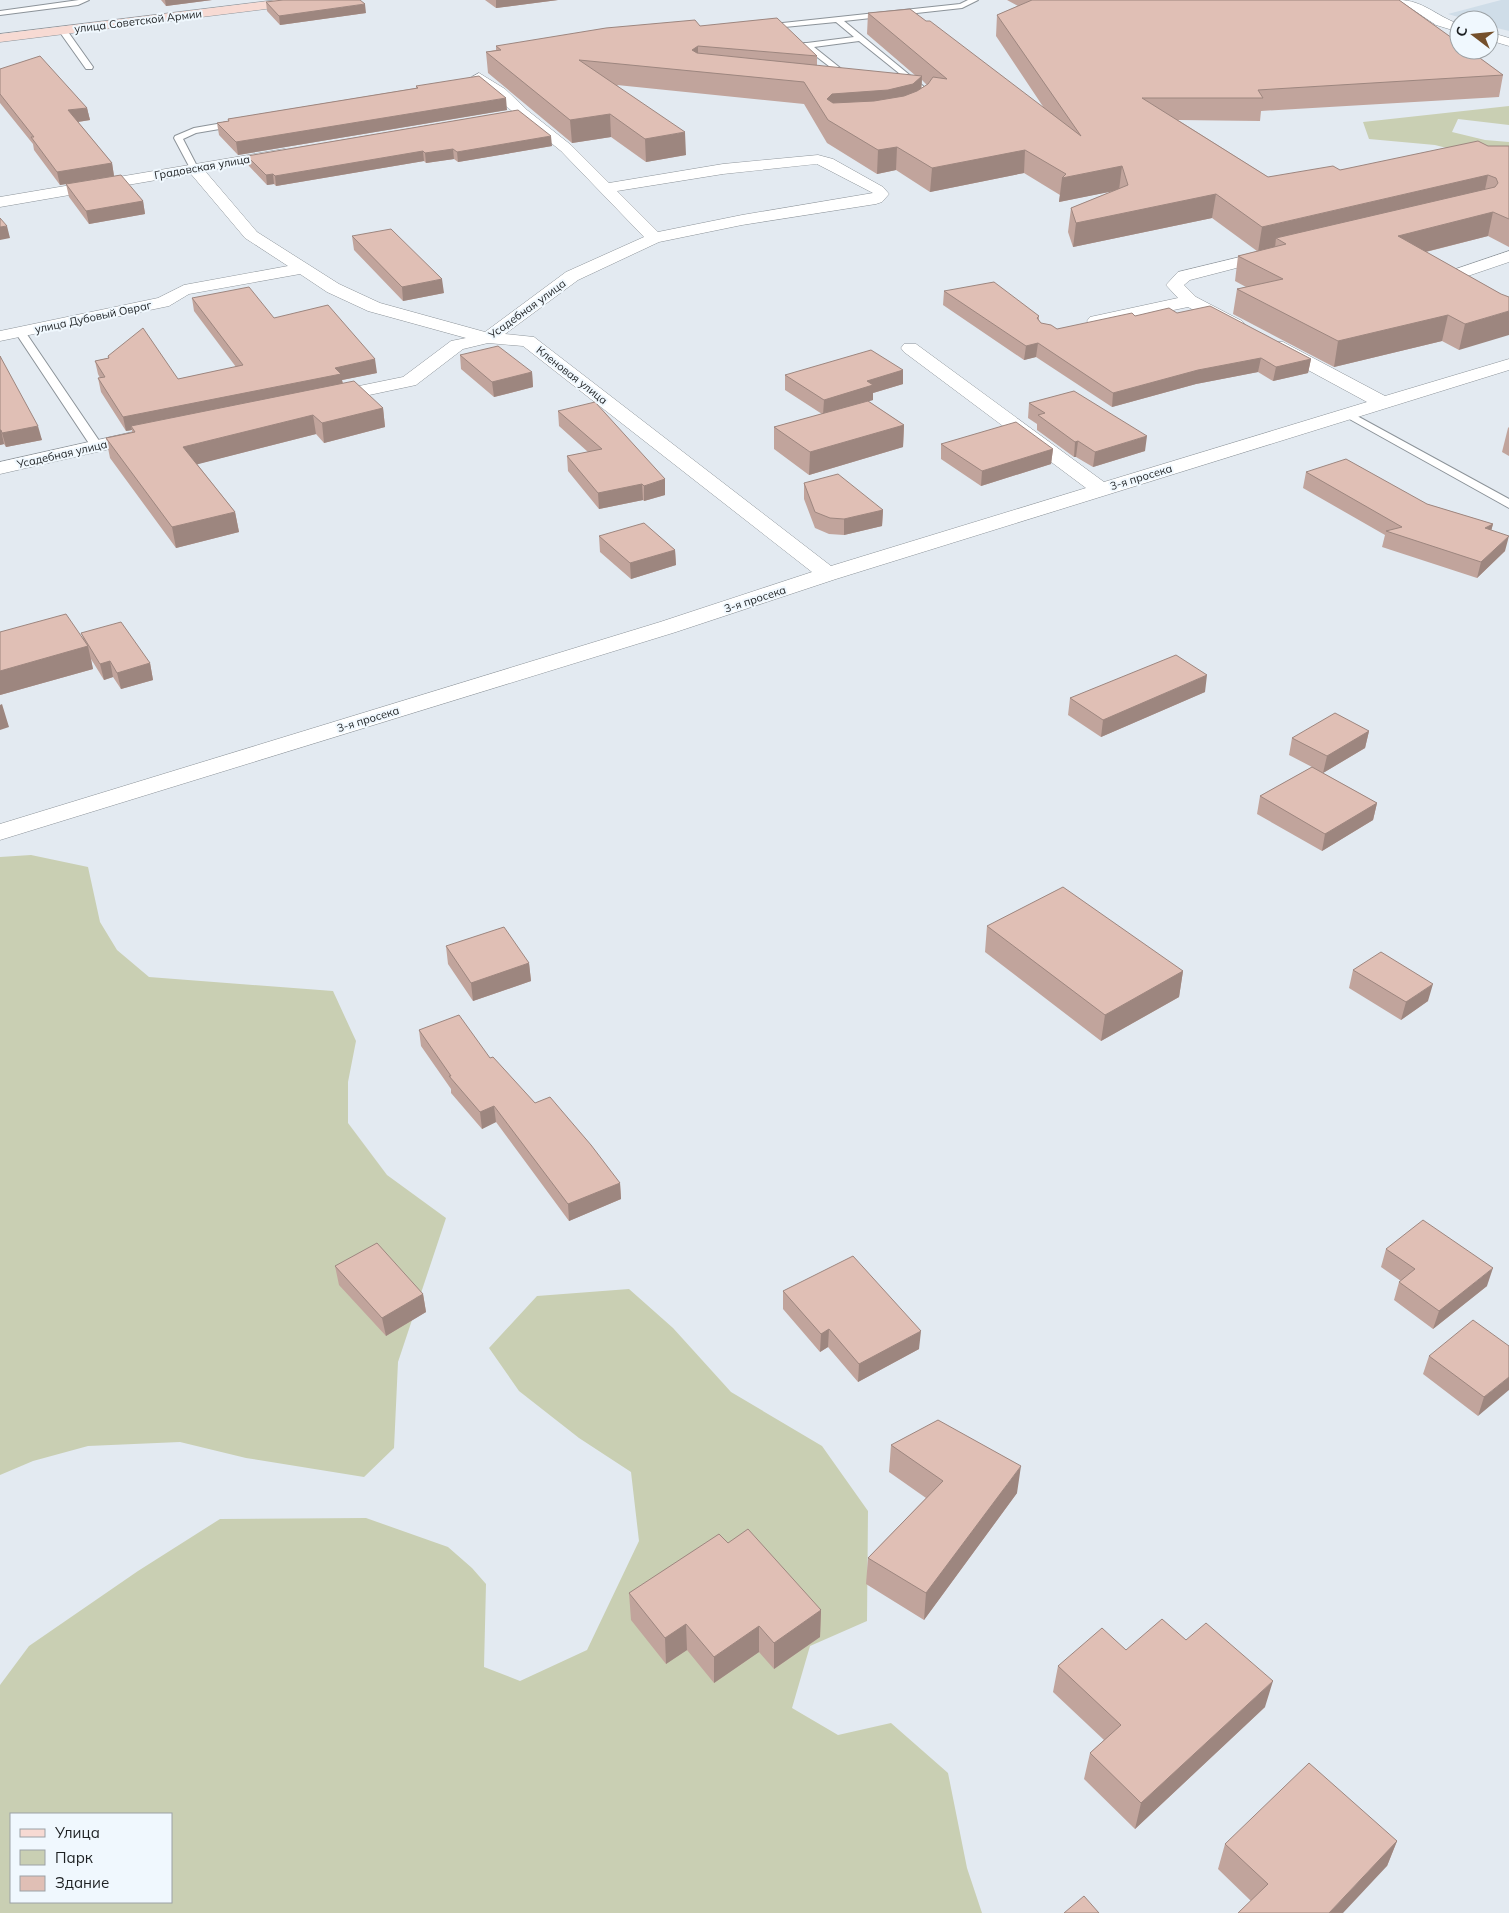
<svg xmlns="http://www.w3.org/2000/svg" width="1509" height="1913" font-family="Mulish,sans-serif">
<rect width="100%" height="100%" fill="#e3eaf1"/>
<path fill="#cfdde8" d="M1501 0H1509V31L1489 26V20H1469L1448 14Z"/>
<path fill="#c9cfb3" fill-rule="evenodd" d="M1509 106V125L1458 119 1452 132 1485 140 1509 142V164L1435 145 1369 139 1363 122Z
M31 855 88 867 100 922 117 950 149 977 333 991 356 1041 348 1082V1123L387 1175 446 1218 398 1362 394 1448 364 1477 246 1458 180 1442 88 1446 33 1461 0 1475V857Z
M629 1289 673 1328 731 1392 822 1446 868 1511 867 1621 810 1646 792 1708 838 1735 891 1723 948 1773 967 1868 982 1913H0V1685L29 1646 138 1571 220 1519 366 1518 448 1547 472 1568 486 1584 484 1667 520 1681 587 1650 639 1541 631 1472 579 1438 519 1391 489 1348 537 1296ZM11 1814H171V1902H11Z"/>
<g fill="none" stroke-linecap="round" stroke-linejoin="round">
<g stroke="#8c9399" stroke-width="2">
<path id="lane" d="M79 0H89L78 5 0 15V11Z
M968 0H978L962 8 844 21 923 86 924 88 920 90 859 41 814 47 854 79 855 81 851 83 804 47V43H807L854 37 836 22 764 29 760 27 764 25 960 4Z
M60 29H66L93 67 92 69H86L59 31Z
M240 120 244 123 243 125 196 133 183 139 198 168 191 170 174 138 175 136 194 128Z
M20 329 24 330 102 445 100 447H92L90 445 15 332Z
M1348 411 1509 499V508L1344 416 1342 414Z"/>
</g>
<g stroke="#8c9399" stroke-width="1">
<path id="street" d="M1399 0C1423 0 1436 16 1459 24V32L1436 25Z
M1489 32 1509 38V46L1489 40Z
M479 73 505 89 527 110 571 145 609 183 723 164 818 155 833 159 883 187 889 194 882 202 876 204 742 225 659 242 578 280 505 334 534 337 831 566 1086 488 904 352 901 348 904 344H916L1104 482 1367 402 1271 350 1268 346 1271 342H1283L1385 396 1509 359V370L836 579 676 632 0 840V824L660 622 812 572 523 346 488 343 463 349 416 385 327 404 320 402 318 398 320 394 403 377 451 341 466 338 368 311 327 292 300 274 189 294 169 306 0 341V331L158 298 184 285 288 266 245 238 191 174 0 207V197L284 149 289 150 291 153 289 156 205 171 257 232 339 284 380 303 485 332 566 272 644 237 561 151 474 80 472 77ZM817 164 873 193 742 215 658 232 617 191 723 174Z
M1273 249 1279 251 1281 254 1279 257 1190 280 1184 285 1196 297 1242 321 1245 325 1242 329H1230L1188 307 1096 326 1090 325 1087 321 1090 317 1178 298 1166 285 1178 272Z
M1509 251V262L1456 280 1450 279 1448 275 1450 271Z
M142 430 149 432 152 436 149 440 0 474V462Z"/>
</g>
<g stroke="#8c9399" stroke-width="1">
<path id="secondary" d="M276 0H312L306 4 0 42V34Z"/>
</g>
<use href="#lane" fill="#fff" fill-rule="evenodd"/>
<use href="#street" fill="#fff" fill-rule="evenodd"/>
<use href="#secondary" fill="#f7dad3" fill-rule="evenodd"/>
</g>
<path fill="#c1a49c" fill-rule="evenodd" d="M161 0H212L166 6Z
M485 0H558L496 8Z
M1007 0H1399L1503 75 1499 97 1261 111 1260 121 1178 120 1268 177 1340 170 1488 146H1509V247L1488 236 1426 252 1501 294 1459 350 1442 341 1334 367 1233 314 1237 289 1246 287 1235 281 1238 256 1257 251 1212 218 1073 247 1068 232 1071 208 1113 191 1059 202 1060 195 1024 173 930 192 896 170 877 174 827 143 804 104 617 85 686 155 646 162 611 137 572 143 488 73 486 52 496 50V46L700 26 817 56V66L916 76 867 34 868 13 1044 108 996 36 997 15 1018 6ZM922 80 927 85 921 88Z
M266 2 366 13 280 25 267 11Z
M0 69 87 108 90 120 78 122 112 163 114 176 143 201 145 214 89 224 69 197 66 184 60 185 34 150 33 144 0 103Z
M416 86 507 110 238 155 219 135 217 123 228 121V119L416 88Z
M518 110 552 146 458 162 454 159 426 163 424 161 276 186 274 184 267 185 249 166 247 156Z
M352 236 444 293 403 301 354 250Z
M944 291 1039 316V320L1041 323 1057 329 1135 316 1177 313 1311 359 1308 373 1273 381 1258 372 1196 384 1112 407 1036 357 1024 360 943 305Z
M192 298 274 318 377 373 342 380 343 383 383 408 385 427 324 443 316 434 197 464 235 512 239 532 176 548 110 458 106 438 132 432V430L126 431 101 392 98 378H100L98 374 95 361 108 358V356L178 379 236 367 194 311Z
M460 355 532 372 533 387 494 397 461 369Z
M0 356 42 440 6 447 4 444 0 445Z
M903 370V384L873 393V400L868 401 904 425 903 447 809 475 774 449V427L822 414 785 390V375Z
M1029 403 1145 451 1093 467 1076 457H1074L1037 430V424L1028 418Z
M558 411 665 479V495L644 501 643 500 599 509 568 471 567 456 588 452 559 426Z
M1509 427V456L1502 452 1508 428Z
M941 444 1053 449 1051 464 981 486 941 459Z
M1306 472 1427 504 1493 524 1491 530 1505 551 1477 578 1382 547 1385 535 1303 488Z
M804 483 883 510 882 526 844 535 829 534 815 528 804 499Z
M599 536 675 550 676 565 631 579 600 552Z
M0 632 83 638 81 633 150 663 153 680 121 689 113 677 104 680 91 659 93 669 0 695Z
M1205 692 1101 737 1068 715 1070 698Z
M1369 731 1365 748 1323 773 1377 803 1373 820 1322 851 1257 814 1260 796 1312 767 1289 755 1292 738Z
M987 926 1183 971 1179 997 1101 1041 985 952Z
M446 946 529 963 531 981 473 1001 448 964Z
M1353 970 1428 1001 1401 1020 1349 988Z
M419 1030 490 1058 535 1103 620 1183 621 1199 569 1221 496 1122 482 1129 451 1093V1089L421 1046Z
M1386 1249 1487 1286 1433 1329 1394 1300 1399 1282 1401 1281 1381 1267Z
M335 1266 423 1294 426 1312 386 1336 339 1285Z
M783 1291 919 1349 858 1382 828 1347 820 1352 783 1309Z
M1509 1346 1478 1416 1423 1374 1429 1356Z
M891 1445 1017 1493 924 1620 866 1584 868 1558 926 1498 889 1472Z
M728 1543 821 1610 820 1637 774 1669 759 1652 714 1683 687 1650 666 1664 631 1620 629 1593Z
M1186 1640 1265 1707 1135 1829 1084 1779 1090 1753 1104 1740 1053 1692 1058 1666 1126 1650Z
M1397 1841 1387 1866 1251 1901 1218 1869 1225 1844Z"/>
<path fill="#9d867f" d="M165 0H212L166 6Z
M496 0H558L496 8Z
M365 4 366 13 280 25 279 16Z
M698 46V67L692 50Z
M922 76 921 98 832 116 827 99 832 94Z
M506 98 507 110 238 155 236 142Z
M87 108 90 120 71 123 68 110Z
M610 114 611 137 572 143 570 120Z
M685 132 686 155 646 162 645 139Z
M551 136 552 146 458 162 457 152Z
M897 147 896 170 877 174 878 150Z
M453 149 454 159 426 163 425 153Z
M1025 150 1024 173 930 192 932 168Z
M423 151 424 161 276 186 275 176Z
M112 163 114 176 60 185 57 172Z
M1122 166 1119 190 1059 202 1062 178Z
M273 174 274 184 267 185 266 175Z
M1488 175 1483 199 1276 238 1275 248 1258 252 1262 227Z
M1216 194 1212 218 1073 247 1076 223Z
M143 201 145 214 89 224 86 211Z
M1493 212 1488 236 1393 260 1398 236Z
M7 226 10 238 0 240V227Z
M442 279 444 293 403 301 402 287Z
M1509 311V335L1459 350 1465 324Z
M1448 315 1442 341 1334 367 1338 341Z
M1038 343 1036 357 1024 360 1026 346Z
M1261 358 1258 372 1196 384 1112 407 1113 393 1198 370Z
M375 359 377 373 342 380 343 387 131 426 132 430 126 431 123 417 335 368Z
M1311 359 1308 373 1273 381 1276 367Z
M903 370V384L873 393V400L823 415 824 400 867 381Z
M532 372 533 387 494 397 492 382Z
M383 408 385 427 324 443 322 423Z
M313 415 316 434 187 467 183 447Z
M904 425 903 447 809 475 810 452Z
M38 426 42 440 6 447 2 433Z
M0 430H1L4 444 0 445Z
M1147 436 1145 451 1093 467 1095 452Z
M1078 441 1076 457H1074L1075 442Z
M1053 449 1051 464 981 486 982 471Z
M665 479V495L644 501V486Z
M642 484 643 500 599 509 598 493Z
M883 510 882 526 844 535V519Z
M235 512 239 532 176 548 172 527Z
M1493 524 1489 539 1485 528Z
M1509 536 1505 551 1477 578 1481 562Z
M675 550 676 565 631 579 630 563Z
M88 646 93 669 0 695V671Z
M110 661 113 677 104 680 100 664Z
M150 663 153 680 121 689 117 673Z
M1207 675 1205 692 1101 737 1103 720Z
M2 704 9 727 0 730V705Z
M1369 731 1365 748 1323 773 1327 756Z
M1377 803 1373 820 1322 851 1325 834Z
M529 963 531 981 473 1001 471 983Z
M1183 971 1179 997 1101 1041 1105 1015Z
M1433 984 1428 1001 1401 1020 1406 1002Z
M494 1106 496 1122 482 1129 480 1112Z
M620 1183 621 1199 569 1221 568 1204Z
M1493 1268 1487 1286 1433 1329 1439 1311Z
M423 1294 426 1312 386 1336 382 1318Z
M829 1329 828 1347 820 1352 821 1334Z
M921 1331 919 1349 858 1382 859 1364Z
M1509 1377V1390L1478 1416 1484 1397Z
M1021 1466 1017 1493 924 1620 926 1593Z
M821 1610 820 1637 774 1669V1643Z
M686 1624 687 1650 666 1664 665 1638Z
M759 1626V1652L714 1683V1657Z
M1273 1681 1265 1707 1135 1829 1141 1803Z
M1397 1841 1387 1866 1343 1913H1329Z"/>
<path fill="#e0bfb5" stroke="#9d867f" d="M283 0H360L365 4 279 16 266 2Z
M1032 0H1399L1459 43V50H1469L1503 75 1258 90 1263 98H1142L1268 177 1333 166 1340 170 1478 141 1488 146H1509V219L1493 212 1398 236 1501 294 1509 297V311L1465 324 1448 315 1338 341 1237 289 1283 279 1238 256 1286 244 1276 238 1495 187 1498 183 1496 178 1488 175 1262 227 1216 194 1076 223 1071 208 1128 185 1122 166 1062 178 1066 174 1025 150 932 168 897 147 878 150 828 120 804 82 579 60 685 132 645 139 610 114 570 120 486 52 501 50 496 46 606 28 695 20 700 26 777 18 817 56 698 46 692 50 697 53 922 76 913 84 888 90 832 94 827 99 833 103 874 101 904 96 917 91 928 84 933 77 947 79 868 13 910 9 926 21H930L1081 136 997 15Z
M40 56 87 108 68 110 112 163 57 172 31 137H34L0 94V69Z
M479 76 506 98 236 142 217 123 229 121 228 119 418 88 416 86Z
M518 110 551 136 457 152 453 149 425 153 423 151 275 176 273 174 266 175 247 156Z
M121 175 143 201 86 211 66 184Z
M0 218 7 226 0 227Z
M391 229 442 279 402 287 352 236Z
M994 282 1039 316 1037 318 1041 323 1051 325 1057 329 1132 313 1135 316 1169 308 1177 313 1210 306 1311 359 1276 367 1261 358 1198 370 1113 393 1038 343 1026 346 944 291Z
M249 287 274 318 328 305 375 359 335 368 341 374 123 417 98 378 105 377 95 361 109 358 108 356 143 328 178 379 243 365 192 298Z
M498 346 532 372 492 382 460 355Z
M871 350 903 370 867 381 873 385 824 400 785 375Z
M0 356 38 426 2 433 1 430H0Z
M354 381 383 408 322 423 313 415 183 447 235 512 172 527 106 438 135 432 131 426Z
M1074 391 1147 436 1095 452 1078 441 1075 442 1038 415 1045 413 1029 403Z
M868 401 904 425 810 452 774 427Z
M595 402 665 479 644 486 642 484 598 493 567 456 602 449 558 411Z
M1016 422 1053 449 982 471 941 444Z
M1346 459 1427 504 1493 524 1485 528 1509 536 1481 562 1386 531 1402 527 1306 472Z
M838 474 883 510 844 519 830 518 815 512 804 483Z
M644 523 675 550 630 563 599 536Z
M66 614 88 646 0 671V632Z
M121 622 150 663 117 673 110 661 100 664 81 633Z
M1176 655 1207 675 1103 720 1070 698Z
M1335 713 1369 731 1327 756 1292 738Z
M1312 767 1377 803 1325 834 1260 796Z
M1063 887 1183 971 1105 1015 987 926Z
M504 927 529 963 471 983 446 946Z
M1381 952 1433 984 1406 1002 1353 970Z
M459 1015 490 1058 493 1057 535 1103 550 1097 591 1145 620 1183 568 1204 494 1106 480 1112 449 1076H451L419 1030Z
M1423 1220 1493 1268 1439 1311 1399 1282 1415 1269 1386 1249Z
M377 1243 423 1294 382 1318 335 1266Z
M853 1256 921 1331 859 1364 829 1329 821 1334 783 1291Z
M1473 1320 1509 1346V1377L1484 1397 1429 1356Z
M938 1420 1021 1466 926 1593 868 1558 943 1481 891 1445Z
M748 1529 821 1610 774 1643 759 1626 714 1657 686 1624 665 1638 629 1593 719 1534 728 1543Z
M1162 1619 1186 1640 1206 1623 1273 1681 1141 1803 1090 1753 1121 1725 1058 1666 1102 1628 1126 1650Z
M1309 1763 1397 1841 1329 1913H1238L1268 1884 1225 1844Z
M1084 1896 1099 1913H1064Z"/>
<g text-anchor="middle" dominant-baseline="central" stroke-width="4" stroke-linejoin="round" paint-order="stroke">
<g font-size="11" fill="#1d2022" stroke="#f0f8fe">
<text transform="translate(138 21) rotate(-7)">улица Советской Армии</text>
<text transform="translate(202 167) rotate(-10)">Градовская улица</text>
<text transform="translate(527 309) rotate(-36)">Усадебная улица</text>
<text transform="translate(93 317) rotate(-12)">улица Дубовый Овраг</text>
<text transform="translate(572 375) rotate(38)">Кленовая улица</text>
<text transform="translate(62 454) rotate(-13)">Усадебная улица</text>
<text transform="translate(1141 477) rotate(-17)">3-я просека</text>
<text transform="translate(755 599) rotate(-18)">3-я просека</text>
<text transform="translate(368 719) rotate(-17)">3-я просека</text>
</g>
</g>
<rect x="10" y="1813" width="162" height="90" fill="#f0f8fe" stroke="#9ca2a6"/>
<rect x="20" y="1829" width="25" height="8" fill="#f7dad3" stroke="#9ca2a6"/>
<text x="55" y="1838" font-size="15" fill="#1d2022">Улица</text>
<rect x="20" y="1850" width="25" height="15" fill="#c9cfb3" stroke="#9ca2a6"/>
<text x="55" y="1863" font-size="15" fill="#1d2022">Парк</text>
<rect x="20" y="1876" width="25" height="15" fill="#e0bfb5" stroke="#9ca2a6"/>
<text x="55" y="1888" font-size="15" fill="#1d2022">Здание</text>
<g transform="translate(1474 35) rotate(286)"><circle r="24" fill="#f0f8fe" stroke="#9ca2a6"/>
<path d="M0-4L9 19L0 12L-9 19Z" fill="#75502b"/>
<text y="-8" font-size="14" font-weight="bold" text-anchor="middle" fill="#1d2022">С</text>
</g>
</svg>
